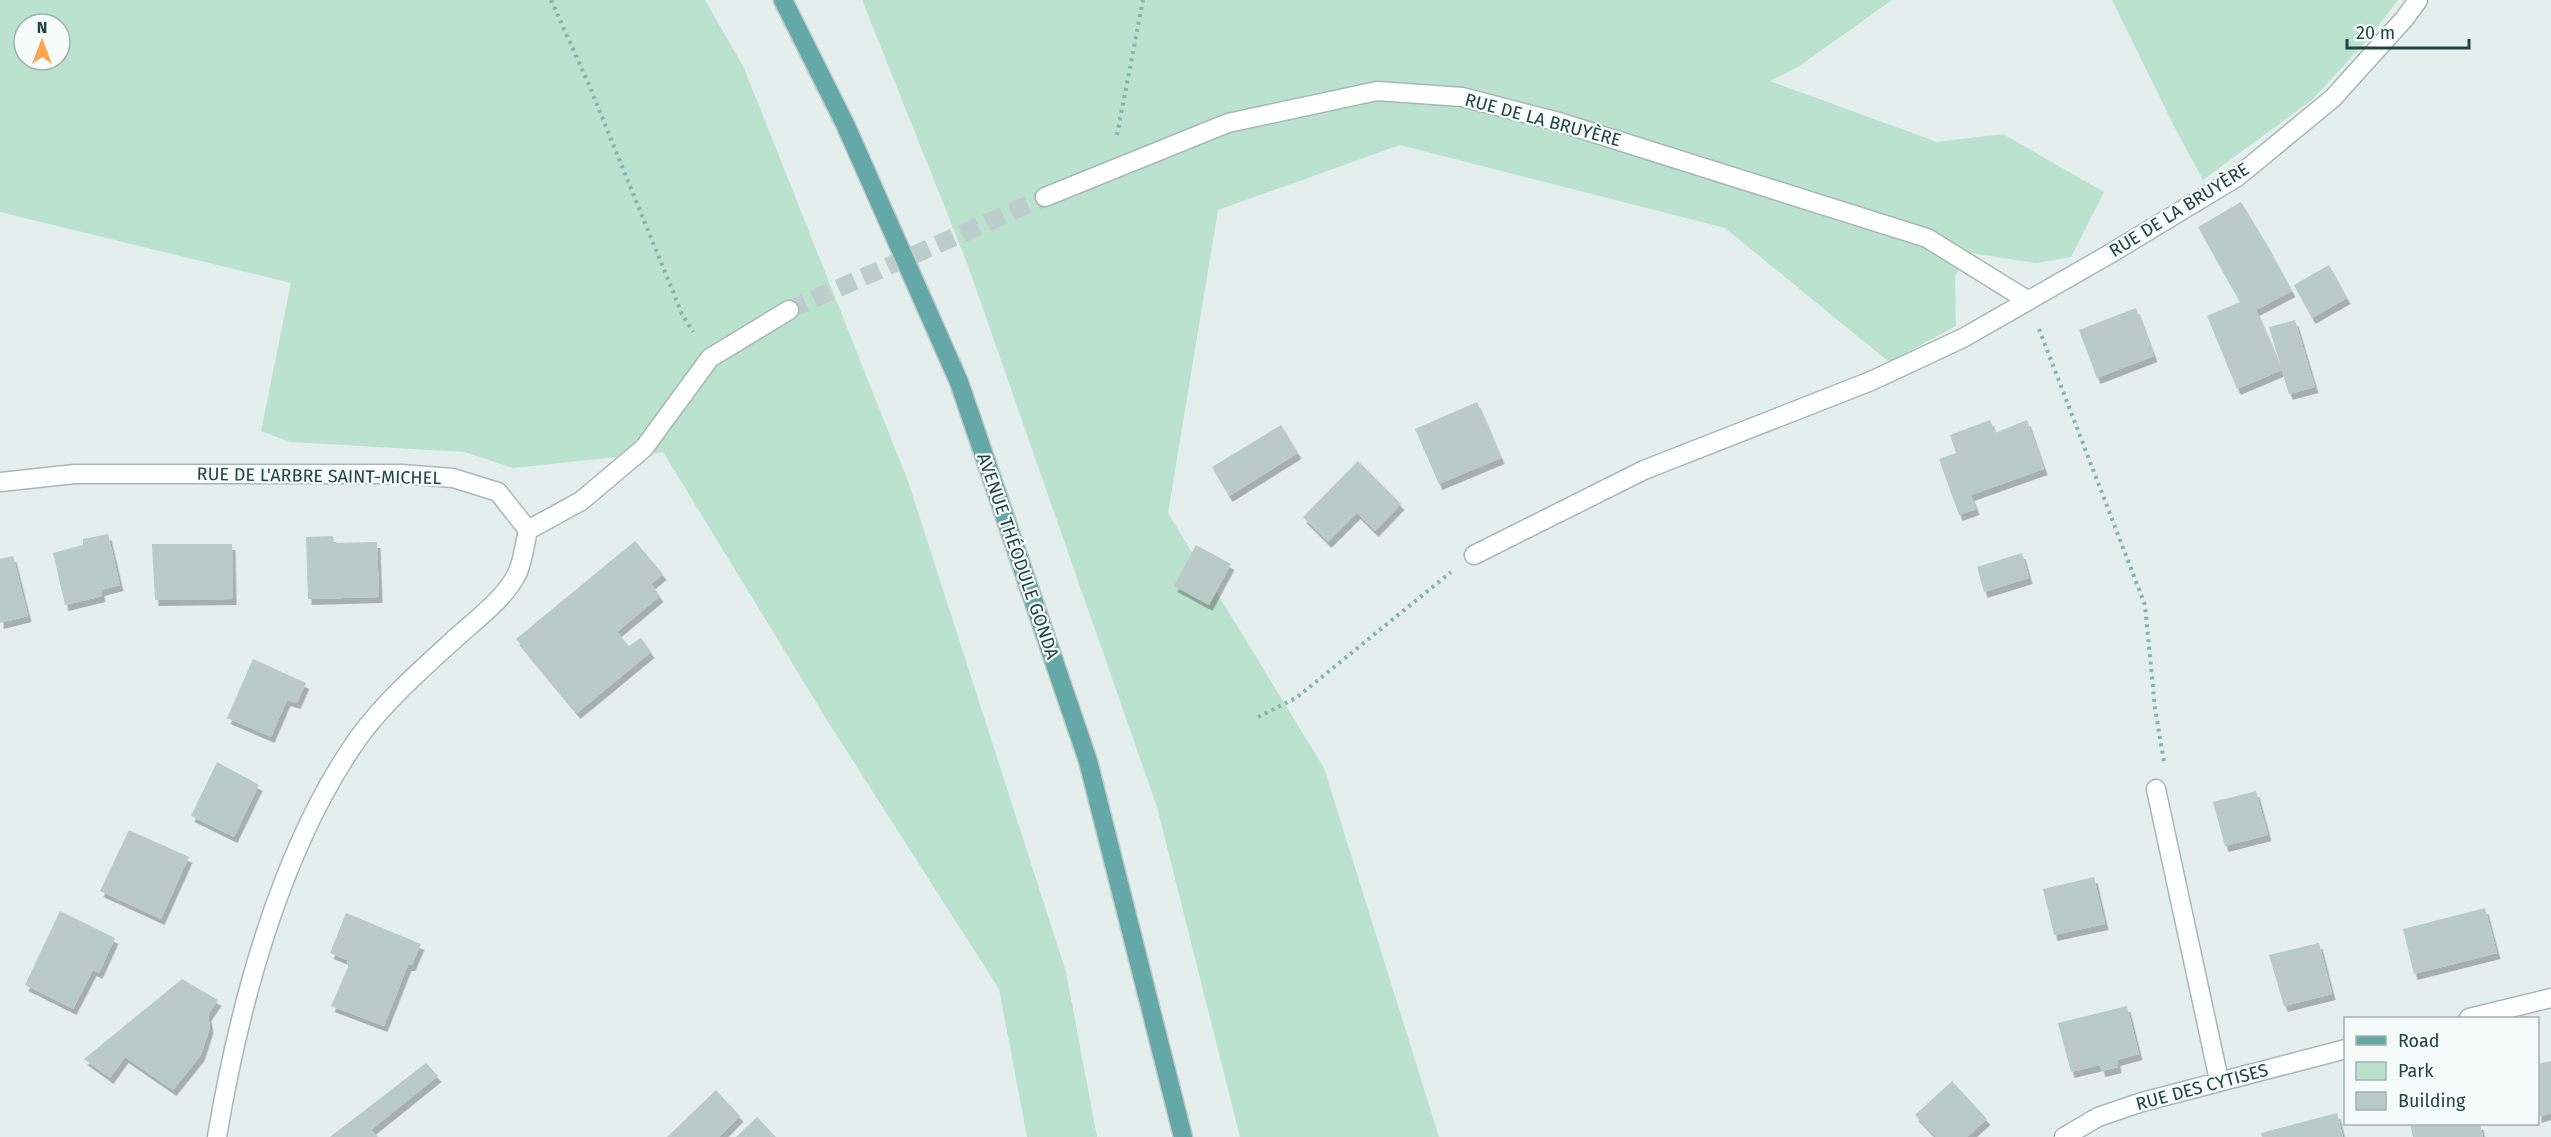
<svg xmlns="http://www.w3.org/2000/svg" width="2551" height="1137" font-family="'Fira Sans',sans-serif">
<defs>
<filter id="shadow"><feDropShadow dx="3.5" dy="6" stdDeviation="0" flood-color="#0004"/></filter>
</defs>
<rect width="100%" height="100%" fill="#e4efed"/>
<path fill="#bbe2ce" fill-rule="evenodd" d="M0 0H705L744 68 908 481 1066 972 1097 1137H1027L999 989 830 725 663 452 513 468 465 452 291 442 261 431 291 283 0 212ZM24 24H60V60H24Z
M862 0H1892L1798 67 1770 81 1937 142 2003 134 2104 192 2071 257 2036 263 1970 253 1955 276 1956 326 1889 362 1725 228 1400 145 1218 210 1168 513 1324 768 1439 1137H1240L1157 807 967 263Z
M2112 0H2398L2368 39 2313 99 2203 180 2174 126Z"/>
<path fill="#b9cac7" filter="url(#shadow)" d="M2241 202 2270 250 2259 256 2270 251 2292 291 2256 310 2282 370 2237 389 2207 316 2240 302 2198 227Z
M2329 265 2347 298 2312 318 2294 285Z
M2136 308 2154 356 2097 378 2079 330Z
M2295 320 2315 387 2289 394 2269 327Z
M1477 402 1501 458 1439 484 1415 429Z
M1990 420 1995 433 2027 420 2044 469 1971 495 1976 509 1959 515 1939 459 1956 453 1950 435Z
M1281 425 1298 453 1229 496 1212 467Z
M1358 461 1401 504 1375 531 1357 513 1328 542 1303 517Z
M108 534 120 585 101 590 102 596 65 605 53 553 83 545V539Z
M333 536 334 543 377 542 379 597 308 599 306 537Z
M635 541 663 574 651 584 660 596 617 632 629 646 641 638 651 652 577 713 516 639Z
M152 544H232L233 599 155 600Z
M1196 545 1231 564 1209 605 1174 586Z
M2022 553 2029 578 1984 592 1977 567Z
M13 556 28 616 0 623V559Z
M253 659 306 683 297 703 287 700 271 737 227 718Z
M217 762 259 785 234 837 191 816Z
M2256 791 2268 835 2225 846 2213 802Z
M129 830 189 857 161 919 100 891Z
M2094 877 2105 924 2054 935 2043 889Z
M2485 908 2497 953 2414 974 2403 929Z
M60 911 115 938 99 973 93 970 73 1009 25 985Z
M346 913 421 944 412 965H408L384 1026 331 1006 348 967 347 960 330 953Z
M2319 943 2332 994 2284 1006 2269 955Z
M182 979 218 1000 208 1015 210 1027 201 1055 173 1090 125 1057 110 1078 84 1059Z
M2127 1006 2139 1054 2117 1060 2118 1067 2102 1071 2100 1065 2071 1072 2058 1023Z
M2551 1061V1113L2538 1117V1064Z
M426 1063 438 1076 371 1130 378 1137H330Z
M1952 1081 1987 1119 1967 1137H1936L1915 1115Z
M716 1090 740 1116 719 1137H667Z
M2337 1113 2343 1137H2262L2261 1133Z
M757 1117 776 1137H736Z
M2410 1124H2480L2483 1137H2413Z"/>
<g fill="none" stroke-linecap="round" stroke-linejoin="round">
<path stroke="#bdcdcb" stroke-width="18" stroke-dasharray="18 9" stroke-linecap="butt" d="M789 310 1045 197"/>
<g stroke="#a6b8b6" stroke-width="21">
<path id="minor" d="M1045 197 1228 123 1377 91 1462 97 1559 122 1927 238 2027 300
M0 482 75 474H401L453 478 498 492 528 530
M528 530 581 501 644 448 710 358 789 310
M1474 555 1644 470 1871 381 1963 338 2108 255 2237 177 2333 98 2405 18 2418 0
M2156 789 2219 1080
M2469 1018 2551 998
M217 1137C239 1005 281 847 359 737 387 699 423 668 458 636 478 618 504 599 517 574 523 561 525 543 528 530
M2064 1137 2098 1117 2142 1102 2346 1049"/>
</g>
<g stroke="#c1caca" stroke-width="21">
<path id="major" d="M783 0 845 124 959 382 1088 761 1183 1137"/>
</g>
<path stroke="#81b6b1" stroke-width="4" stroke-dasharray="3 4.5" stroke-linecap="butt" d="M551 0 589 85 682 314 693 332
M1117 135 1143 0
M2039 329 2145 605 2155 708 2164 762
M1258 717 1296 698 1451 572"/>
<use href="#minor" stroke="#fff" stroke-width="18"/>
<use href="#major" stroke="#64a9a7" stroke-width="18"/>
</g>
<g text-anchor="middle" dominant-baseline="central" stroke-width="4.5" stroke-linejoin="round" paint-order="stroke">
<g font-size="18" fill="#214341" stroke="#f5fbf9">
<text transform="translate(1543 120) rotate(15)">RUE DE LA BRUYÈRE</text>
<text transform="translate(2179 210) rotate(-32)">RUE DE LA BRUYÈRE</text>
<text transform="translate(319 476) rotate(1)">RUE DE L'ARBRE SAINT-MICHEL</text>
<text transform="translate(1018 556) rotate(71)">AVENUE THÉODULE GONDA</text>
<text transform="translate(2202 1087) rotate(-15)">RUE DES CYTISES</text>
</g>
</g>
<rect x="2344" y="1017" width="195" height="108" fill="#f5fbf9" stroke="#a0b1af" stroke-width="1.5"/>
<rect x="2356" y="1036" width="30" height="9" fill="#64a9a7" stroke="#a0b1af" stroke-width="1.5"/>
<text x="2398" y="1047" font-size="18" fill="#214341">Road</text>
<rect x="2356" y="1062" width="30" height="18" fill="#bbe2ce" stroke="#a0b1af" stroke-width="1.5"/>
<text x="2398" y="1077" font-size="18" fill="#214341">Park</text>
<rect x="2356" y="1092" width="30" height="18" fill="#b9cac7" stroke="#a0b1af" stroke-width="1.5"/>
<text x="2398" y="1107" font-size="18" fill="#214341">Building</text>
<g transform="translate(42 42)"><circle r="28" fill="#f5fbf9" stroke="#a0b1af" stroke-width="1.5"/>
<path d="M0-4.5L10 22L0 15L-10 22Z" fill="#ffa352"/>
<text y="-9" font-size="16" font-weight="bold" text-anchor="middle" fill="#214341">N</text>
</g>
<path d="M2347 39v9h122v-9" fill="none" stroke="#214341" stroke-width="3"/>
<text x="2356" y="39" font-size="18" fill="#214341" stroke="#f5fbf9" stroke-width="4.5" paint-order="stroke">20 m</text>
</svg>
